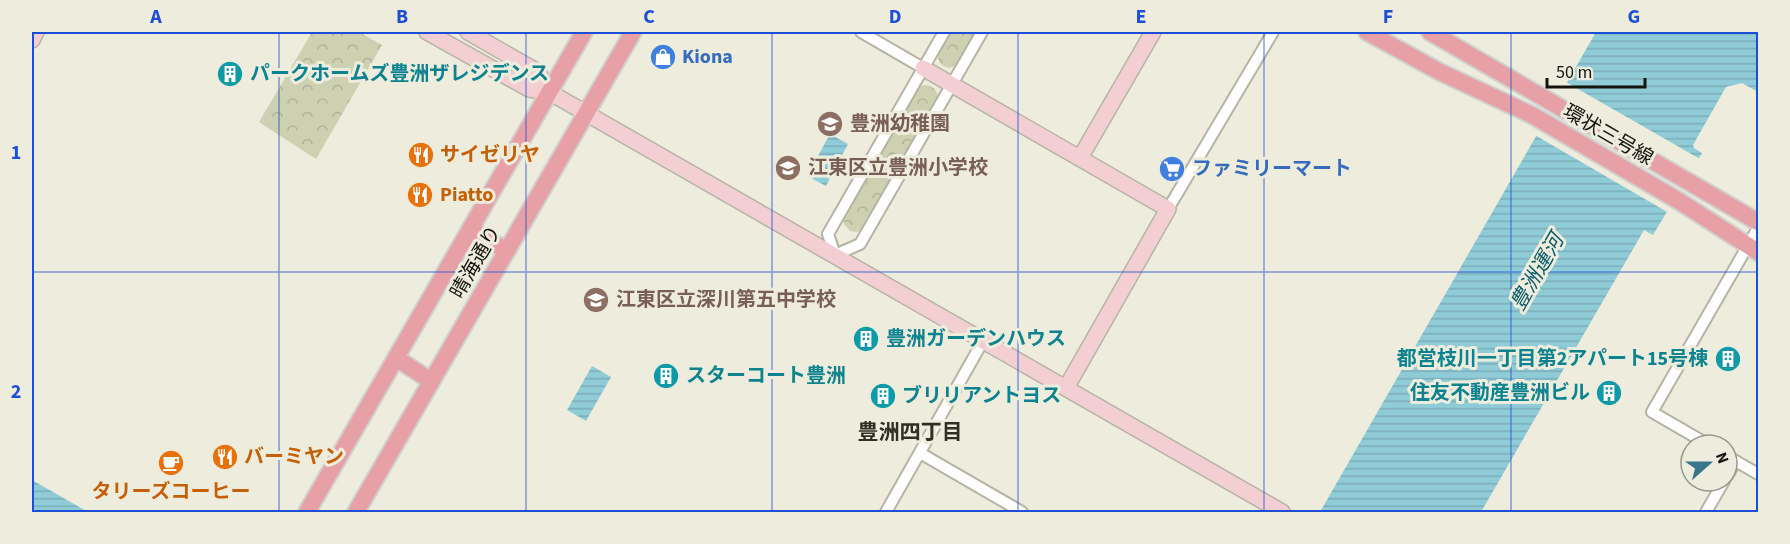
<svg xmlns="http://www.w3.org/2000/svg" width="1790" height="544" font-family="'Source Sans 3','Noto Sans JP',sans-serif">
<defs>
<pattern id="park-crowns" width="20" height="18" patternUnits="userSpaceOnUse" patternTransform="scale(1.5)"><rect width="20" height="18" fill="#cdd1b1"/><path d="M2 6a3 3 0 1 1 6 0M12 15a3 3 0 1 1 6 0" fill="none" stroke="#afb397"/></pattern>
<pattern id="water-rules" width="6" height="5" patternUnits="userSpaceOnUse" patternTransform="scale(1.5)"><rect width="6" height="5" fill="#90cbd8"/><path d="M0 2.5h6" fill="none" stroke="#7badb8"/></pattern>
</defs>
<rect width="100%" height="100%" fill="#eeecdd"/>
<path fill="url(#park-crowns)" d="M312 32H359L382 45 316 159 259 122Z
M949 32H978L960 64 949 68C928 62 942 44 949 32Z
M924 85C934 85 938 91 939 101L864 229 857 232 850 231 844 224 843 216 917 88Z"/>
<path fill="url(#water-rules)" d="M1596 32H1758V92L1742 83 1726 87 1693 145 1694 148 1702 153 1653 235 1644 230 1481 512H1320Z
M830 134 848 144 826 186 807 176Z
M592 366 611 377 586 421 567 410Z
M32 480 88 512H32Z"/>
<path fill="#eeecdd" d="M1564 81 1700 159 1669 213 1533 134Z"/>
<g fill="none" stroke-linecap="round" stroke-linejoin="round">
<g stroke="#b6b4a5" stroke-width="14">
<path id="street" d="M861 32 923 68
M944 32 828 234 835 255 860 244 982 32
M1168 209 1273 32
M1709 445 1652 412 1758 228
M920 453 1022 512
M1727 456 1758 474
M1727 476 1736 461
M886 512 983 341
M1706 512 1724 481"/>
</g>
<g stroke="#b6b4a5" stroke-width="18">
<path id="secondary" d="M427 32 529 89 549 92 1282 512
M468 32 538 72 549 92
M32 40 36 32
M923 68 1168 209 1066 388
M1080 158 1153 32"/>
</g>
<g stroke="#d0d0cf" stroke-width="20">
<path id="primary" d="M1367 32 1440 72 1532 115 1679 201 1758 252
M1430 32 1758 222
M470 229 507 251
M396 358 431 381
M307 512 584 32
M356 512 633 32"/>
</g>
<use href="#street" stroke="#fff" stroke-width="10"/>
<use href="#secondary" stroke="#f3cfd3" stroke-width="15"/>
<use href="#primary" stroke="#e8a0a7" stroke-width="16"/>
</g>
<path fill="none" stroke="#1d4ed8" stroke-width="1.5" stroke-opacity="0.55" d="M279 32V512M526 32V512M772 32V512M1018 32V512M1264 32V512M1511 32V512M32 272H1758"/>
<defs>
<g id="shop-disc" transform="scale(1.35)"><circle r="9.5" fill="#3f7fe0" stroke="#eeecdd"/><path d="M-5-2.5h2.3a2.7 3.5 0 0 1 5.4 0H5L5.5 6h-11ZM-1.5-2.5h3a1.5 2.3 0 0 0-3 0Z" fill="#fff"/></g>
<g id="building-disc" transform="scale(1.35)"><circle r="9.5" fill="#0f9aa8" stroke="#eeecdd"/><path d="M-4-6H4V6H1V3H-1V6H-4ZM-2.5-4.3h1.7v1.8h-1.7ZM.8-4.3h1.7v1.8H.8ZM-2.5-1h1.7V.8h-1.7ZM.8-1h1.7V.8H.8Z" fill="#fff"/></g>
<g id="school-disc" transform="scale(1.35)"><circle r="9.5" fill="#8d6e63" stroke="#eeecdd"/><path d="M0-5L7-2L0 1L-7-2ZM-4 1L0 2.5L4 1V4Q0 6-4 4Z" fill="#fff"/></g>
<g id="restaurant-disc" transform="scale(1.35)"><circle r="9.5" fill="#e8710a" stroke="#eeecdd"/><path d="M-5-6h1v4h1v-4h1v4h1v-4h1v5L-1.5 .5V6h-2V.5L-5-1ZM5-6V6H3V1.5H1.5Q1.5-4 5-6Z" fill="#fff"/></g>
<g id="supermarket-disc" transform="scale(1.35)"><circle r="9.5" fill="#3f7fe0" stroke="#eeecdd"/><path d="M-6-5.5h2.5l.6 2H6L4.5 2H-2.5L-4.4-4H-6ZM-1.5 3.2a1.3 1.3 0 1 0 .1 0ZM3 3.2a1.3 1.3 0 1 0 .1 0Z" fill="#fff"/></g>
<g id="cafe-disc" transform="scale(1.35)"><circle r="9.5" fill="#e8710a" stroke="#eeecdd"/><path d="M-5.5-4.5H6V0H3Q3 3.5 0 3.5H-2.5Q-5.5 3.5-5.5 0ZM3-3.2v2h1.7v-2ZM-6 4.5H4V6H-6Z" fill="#fff"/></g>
</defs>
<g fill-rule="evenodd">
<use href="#shop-disc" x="663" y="57"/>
<use href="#building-disc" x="230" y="74"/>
<use href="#school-disc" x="830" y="124"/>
<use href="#restaurant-disc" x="421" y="155"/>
<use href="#school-disc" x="788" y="168"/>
<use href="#supermarket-disc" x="1172" y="169"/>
<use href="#restaurant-disc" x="420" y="195"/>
<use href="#school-disc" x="596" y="300"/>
<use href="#building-disc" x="866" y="339"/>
<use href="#building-disc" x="1728" y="359"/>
<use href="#building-disc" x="666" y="376"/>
<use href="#building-disc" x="1609" y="393"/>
<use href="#building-disc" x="883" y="396"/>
<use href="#restaurant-disc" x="225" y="457"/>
<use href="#cafe-disc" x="171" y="463"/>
</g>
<g text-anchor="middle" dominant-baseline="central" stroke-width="6" stroke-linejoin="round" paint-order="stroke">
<g font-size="20" font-weight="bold" fill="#366cbe" stroke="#eeecdd" text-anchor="start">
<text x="682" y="57">Kiona</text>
<text x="1192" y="169">ファミリーマート</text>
</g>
<g font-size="20" font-weight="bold" fill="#0d838f" stroke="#eeecdd" text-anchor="start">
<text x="250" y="74">パークホームズ豊洲ザレジデンス</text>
<text x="886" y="339">豊洲ガーデンハウス</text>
<text x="1708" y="359" text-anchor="end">都営枝川一丁目第2アパート15号棟</text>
<text x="686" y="376">スターコート豊洲</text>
<text x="1590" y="393" text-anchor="end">住友不動産豊洲ビル</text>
<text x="902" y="396">ブリリアントヨス</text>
</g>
<g font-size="20" font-weight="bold" fill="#785e54" stroke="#eeecdd" text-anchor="start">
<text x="850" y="124">豊洲幼稚園</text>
<text x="808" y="168">江東区立豊洲小学校</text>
<text x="616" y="300">江東区立深川第五中学校</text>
</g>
<g font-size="20" fill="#15140f" stroke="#eeecdd">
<text transform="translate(1608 135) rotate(30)">環状三号線</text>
<text transform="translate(476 262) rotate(-60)">晴海通り</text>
</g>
<g font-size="20" font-weight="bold" fill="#c56008" stroke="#eeecdd" text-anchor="start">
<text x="440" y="155">サイゼリヤ</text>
<text x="440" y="195">Piatto</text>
<text x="244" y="457">バーミヤン</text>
<text x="171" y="492" text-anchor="middle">タリーズコーヒー</text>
</g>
<g font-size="21" font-style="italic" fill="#065b6a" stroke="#eeecdd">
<text transform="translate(1537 272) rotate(-60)">豊洲運河</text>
</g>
<g font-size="21" font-weight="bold" fill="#312f23" stroke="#eeecdd">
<text x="910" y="432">豊洲四丁目</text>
</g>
</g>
<rect width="1790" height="544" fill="none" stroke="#eeecdd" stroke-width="66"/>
<g transform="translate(1709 463) rotate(69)"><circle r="28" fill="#eeecdd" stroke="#97968b" stroke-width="1.5"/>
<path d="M0-4.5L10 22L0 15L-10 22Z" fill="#38768c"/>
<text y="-9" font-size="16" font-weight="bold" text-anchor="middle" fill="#15140f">N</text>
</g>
<path d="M1547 78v9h98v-9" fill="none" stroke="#15140f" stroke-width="3"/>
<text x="1556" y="78" font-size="18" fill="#15140f" stroke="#eeecdd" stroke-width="4.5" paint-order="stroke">50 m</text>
<rect x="33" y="33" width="1724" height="478" fill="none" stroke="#1d4ed8" stroke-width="2"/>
<g font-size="20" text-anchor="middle" font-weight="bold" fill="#1d4ed8">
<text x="156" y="23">A</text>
<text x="402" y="23">B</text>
<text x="649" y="23">C</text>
<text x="895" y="23">D</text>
<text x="1141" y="23">E</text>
<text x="1388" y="23">F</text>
<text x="1634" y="23">G</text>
<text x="16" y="159">1</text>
<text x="16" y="398">2</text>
</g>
</svg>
